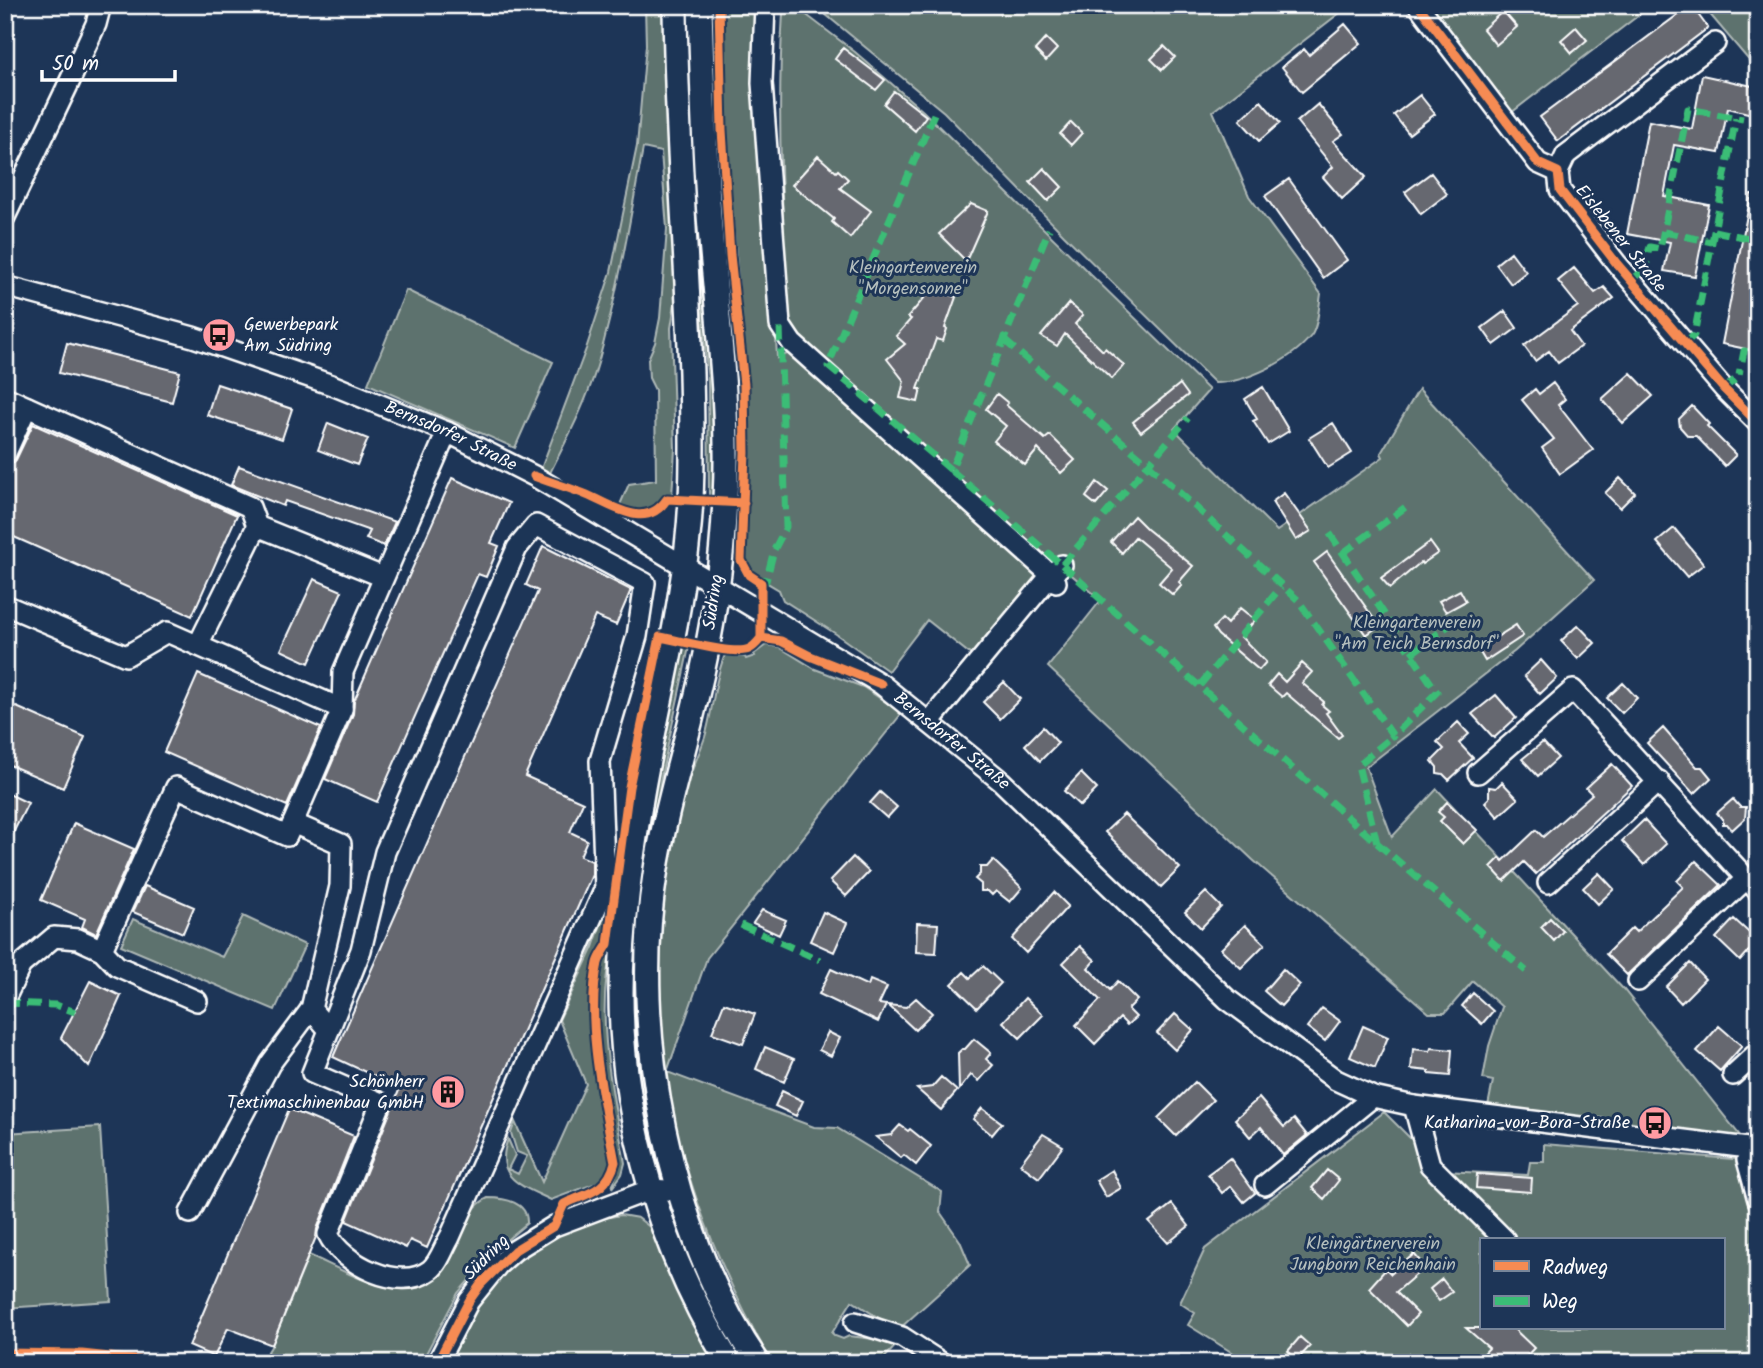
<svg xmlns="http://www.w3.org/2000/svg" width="1763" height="1368" font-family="Kalam,sans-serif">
<rect width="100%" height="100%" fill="#1d3557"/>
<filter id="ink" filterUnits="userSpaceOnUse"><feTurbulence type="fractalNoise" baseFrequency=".0143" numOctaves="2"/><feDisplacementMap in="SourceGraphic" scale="14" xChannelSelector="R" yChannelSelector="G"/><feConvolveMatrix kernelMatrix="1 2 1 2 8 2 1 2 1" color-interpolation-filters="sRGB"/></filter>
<g filter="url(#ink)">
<path fill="#5d726e" stroke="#aeb8b6" stroke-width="2" fill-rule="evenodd" d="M645 5H666L677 290 671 328 675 449 672 496 666 495C657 516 637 513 619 507L629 484 656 480 655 390 649 378 648 359 655 343 660 318 667 229 661 152 643 148C630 220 618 293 598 363 587 402 567 439 549 475L541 469 586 349 611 272 637 146 646 45Z
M684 5H692L714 362 717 498H709L708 382 691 190Z
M723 5H759L777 358 792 352 1038 575 1036 584 975 658 927 620 888 671 836 634 783 600 779 590 749 572 743 550 748 465 747 383 725 127Z
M814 5H1350L1213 111 1249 196 1321 294C1319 306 1318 327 1311 336 1291 361 1245 383 1215 383L1064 235 944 112Z
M1429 5H1652L1507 116Z
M1702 5H1758V71Z
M793 8 804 13 855 52 923 111 1209 390 1174 429 1277 531 1383 457 1381 453 1419 389 1594 580 1515 651 1366 767 1392 837 1437 789 1624 990 1741 1137 1488 1106 1493 1081 1483 1079 1489 1046 1502 1007 1473 981 1445 1013H1429L1253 860 1048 667 1101 600 1067 571 1052 566 790 339C783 230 776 122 783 13Z
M406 290 553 362 515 448 368 384Z
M766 645 779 647 815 669 863 687 902 713 707 958 667 1072 814 1127 837 1128 942 1192 940 1212 960 1241 970 1265 898 1330 852 1301 832 1333 835 1336 843 1339 849 1336 899 1342 880 1363H772C687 1215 634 1041 665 869 670 846 674 820 682 797 688 777 698 758 705 737 713 711 714 679 725 655L745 657 746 659 755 656 754 654Z
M682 647H689L661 777 647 868 663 1152 652 1154C639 1097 630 1038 631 979 633 867 659 756 682 647Z
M608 905 604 943 595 963 591 1000 599 1099 611 1165 599 1182 551 1200C522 1186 493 1178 508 1139L515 1155 508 1169 518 1174 527 1156 517 1152 511 1133 515 1122 542 1182 586 1084 559 1020 593 947Z
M243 916 305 945 275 1010 121 945 133 919 222 957Z
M612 948C594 1015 613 1096 625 1163L622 1174 612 1188C614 1180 619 1170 618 1162 615 1115 575 983 612 948Z
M1384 1112 1443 1171 1528 1175 1530 1162H1544V1144L1758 1161V1363H1249L1188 1325 1195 1313 1180 1303 1205 1249ZM1481 1240H1723V1328H1481Z
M100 1127 111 1301 5 1308V1133Z
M488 1198C505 1198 528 1202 527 1223L496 1249 458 1293 421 1363H261L272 1345 309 1255C342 1269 409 1312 438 1274 448 1262 454 1245 461 1231 468 1218 473 1205 488 1198Z
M621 1215 638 1218 651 1228 719 1363H446C456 1344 465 1323 477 1305 509 1256 562 1224 621 1215Z"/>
<path fill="#666770" stroke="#fff" stroke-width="2" d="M1691 5 1708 28 1558 141 1540 117Z
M1503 11 1517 27 1496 45 1483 29Z
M1345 24 1361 43 1302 92 1282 67 1304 49 1309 55Z
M1576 27 1587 40 1572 53 1561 40Z
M1046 38 1057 49 1046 61 1035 50Z
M1164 46 1175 57 1162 70 1151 59Z
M843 48 885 80 876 90 835 59Z
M1702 75 1757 87 1752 114 1728 108 1719 153 1674 145 1664 196 1709 205 1695 276 1664 271 1670 242 1627 234 1649 121 1692 129Z
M894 91 926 116 915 131 884 104Z
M1420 95 1435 114 1409 134 1394 115Z
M1261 101 1280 123 1259 141 1240 120Z
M1318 104 1343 134 1333 141 1366 177 1342 199 1323 177 1333 167 1297 122Z
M1071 122 1082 133 1071 145 1060 134Z
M818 156 836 172 838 170 848 179 840 188 871 211 850 238 832 222 834 219 792 185Z
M1044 168 1062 187 1048 201 1030 182Z
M1431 173 1447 194 1421 214 1405 192Z
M1289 179 1347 260 1323 278 1265 196Z
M1751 194H1758V314L1751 350 1722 344Z
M971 204 988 211 966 261 939 234Z
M1511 252 1526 272 1511 284 1496 264Z
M1574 268 1595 293 1604 287 1614 298 1570 331 1581 346 1558 363 1549 351 1535 361 1524 346 1578 306 1558 281Z
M936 284 942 291 956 297 945 328 947 329 943 341 936 339 918 389H921L918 402 900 398 904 381 887 359 905 344 896 336 911 319 908 317Z
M1069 303 1083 315 1075 324 1103 351 1105 348 1124 365 1112 379 1065 334 1057 346 1041 336Z
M1505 311 1517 328 1494 345 1482 328Z
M67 343 180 372 172 402 59 373Z
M1631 373 1653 396 1623 423 1602 399Z
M1553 383 1565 399 1558 405 1593 450 1560 474 1542 448 1554 439 1522 400 1535 389 1539 394Z
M217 384 292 409 282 439 207 415Z
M1180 384 1188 395 1141 432 1133 422Z
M1263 387 1289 431 1268 444 1253 421 1257 419 1245 399Z
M997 394 1008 403 1006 405 1045 439 1050 435 1075 460 1061 473 1038 449 1025 465 994 441 1006 426 986 409Z
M1692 406 1709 424 1707 426 1736 455 1725 466 1696 436H1688L1680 427 1679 419Z
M328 423 368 439 357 465 318 450Z
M1333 423 1352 453 1328 468 1309 438Z
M33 424 237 515 192 616 5 533V467L11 465 16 460Z
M239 466 395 522 384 546 366 539 370 531 285 501 283 506 231 485Z
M452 478 509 503 491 543 499 546 486 577 478 574 377 802 325 779 353 714 354 701Z
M1620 478 1635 493 1620 508 1605 493Z
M1097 482 1108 491 1096 505 1086 497Z
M1284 493 1311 531 1296 540 1272 502Z
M1134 516 1147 529 1193 566 1179 582 1182 585 1173 595 1159 583 1172 568 1135 537 1122 553 1111 542Z
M1674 528 1704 564 1687 577 1657 542Z
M1430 542 1438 553 1422 564 1421 562 1390 588 1381 578Z
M543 546 631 590 616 625 595 616 525 776 583 802 570 832 587 840 580 856 592 861V875L427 1248 410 1240 406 1248 346 1221 400 1088 333 1057 538 591 526 585Z
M1327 552 1379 626 1366 635 1314 562Z
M314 579 342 591 309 663 281 650Z
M1460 590 1466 601 1446 612 1439 601Z
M1240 608 1255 620 1241 637 1266 662 1259 670 1218 635 1213 628 1222 619 1227 624Z
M1516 625 1523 636 1485 661 1478 649Z
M1578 625 1595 643 1578 659 1561 641Z
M1541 660 1557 678 1540 694 1524 676Z
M1302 663 1312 672 1302 683 1324 702 1322 705 1329 711 1326 713 1342 735 1338 738 1286 693 1282 697 1268 685 1277 674 1285 682Z
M198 674 321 728 287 806 164 752Z
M1004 682 1020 699 1000 719 983 702Z
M1623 683 1637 698 1622 713 1607 698Z
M1496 695 1516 718 1494 738 1472 714Z
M5 702 85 737 63 788 5 763Z
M1458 722 1469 734 1459 743 1473 758 1449 780 1443 774 1437 773V767L1432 761 1444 749 1437 742Z
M1043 727 1058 743 1040 761 1025 745Z
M1663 728 1697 767H1702L1711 778 1694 794 1647 743Z
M1543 742 1558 758 1538 776 1522 759Z
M1612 764 1632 786 1536 874 1524 862 1504 881 1491 867 1500 858 1503 861 1536 830 1543 837 1592 794 1586 788Z
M1081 773 1097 789 1080 806 1064 791Z
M1502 782 1518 799 1498 817 1485 802 1489 798V787L1496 788Z
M5 792 28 803 5 849Z
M880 792 897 807 887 818 870 803Z
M1733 799 1740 807H1746L1745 818 1732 830 1727 824H1723V820L1717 813Z
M1447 802 1477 830 1463 844 1440 821 1444 817 1438 812Z
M1124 814 1180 868 1161 887 1105 832Z
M1644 820 1666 844 1644 865 1622 841Z
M74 823 134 849 96 934 82 927 85 919 41 900Z
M853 857 869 872 846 896 830 881Z
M993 860 1022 888 1010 902 996 891 992 895 988 891H981V884L975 879 980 874V867H987Z
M1696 861 1721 885 1627 975 1606 954 1632 928 1636 932 1683 887 1677 881Z
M1599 873 1614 889 1598 904 1583 888Z
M145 886 194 907 183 933 133 912Z
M1054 892 1068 906 1026 953 1012 939Z
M1206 892 1221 907 1201 928 1185 912Z
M762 910 786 920 779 935 753 923Z
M823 912 847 923 834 952 810 941Z
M1550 918 1563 931 1554 941 1541 927Z
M1734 919 1758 941 1740 961 1716 938Z
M917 923 938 924 936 953 916 952Z
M1245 925 1265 944 1241 968 1221 949Z
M1080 946 1095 960 1088 968 1110 990 1118 981 1137 1000 1128 1009 1136 1017 1127 1025 1120 1018 1095 1044 1076 1025 1100 1000 1063 963Z
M1690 963 1705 979 1681 1003 1666 987Z
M983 966 1001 983 977 1008 952 984 964 972 970 978Z
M831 969 868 986 870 980 887 987 879 1004 886 1005 878 1022 819 994Z
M1283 969 1300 985 1281 1006 1264 991Z
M90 981 121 996 89 1067 61 1038Z
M1473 993 1493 1011 1482 1024 1462 1006Z
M916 998 932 1013 915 1030 888 1005 906 1007Z
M1025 998 1043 1015 1020 1038 1003 1022Z
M724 1003 755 1014 743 1044 712 1033Z
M1322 1008 1340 1021 1325 1041 1307 1027Z
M1175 1014 1193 1030 1175 1050 1157 1033Z
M1363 1026 1388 1037 1375 1068 1350 1057Z
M1719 1026 1742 1046 1720 1071 1697 1051Z
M828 1032 840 1038 831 1056 819 1050Z
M974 1039 991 1053 986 1059 993 1065 979 1081 971 1075 959 1090 958 1053 962 1049H965Z
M765 1047 794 1059 784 1082 756 1069Z
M1431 1048 1452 1050 1450 1076 1429 1074V1071L1411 1069 1413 1049 1430 1051Z
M941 1077 957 1091 941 1110 917 1089 932 1087Z
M1195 1082 1213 1100 1176 1136 1158 1118Z
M782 1091 803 1101 796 1116 775 1106Z
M1259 1098 1284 1127 1294 1119 1307 1135 1283 1155 1261 1127 1250 1137 1235 1119Z
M982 1108 1002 1123 992 1135 973 1119Z
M289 1109 354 1136 317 1229 316 1237 272 1345 228 1328 214 1357 189 1346Z
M900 1125 908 1131 910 1129 931 1146 916 1165 904 1155 901 1158 876 1137 891 1135Z
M1043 1134 1063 1146 1039 1178 1020 1164Z
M1230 1158 1255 1193 1244 1202 1231 1186 1222 1193 1208 1174Z
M1112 1170 1121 1188 1106 1197 1096 1180Z
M1327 1170 1339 1180 1324 1199 1312 1188Z
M1477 1174 1532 1178 1531 1192 1476 1188Z
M1172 1204 1189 1226 1168 1243 1149 1222Z
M1414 1254 1425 1267 1396 1292 1418 1314 1407 1326 1369 1288 1386 1269 1391 1274Z
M1442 1279 1452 1292 1439 1301 1430 1289Z
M1466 1328H1513L1534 1348 1520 1363H1475L1489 1348Z
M1300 1337 1310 1346 1297 1360 1288 1351Z"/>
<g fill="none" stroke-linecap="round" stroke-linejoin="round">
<g stroke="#fff" stroke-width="24">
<g id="minor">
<path d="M765 5 762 83 780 325 792 343 1051 575 1056 582"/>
<path d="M1418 5 1538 163 1558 172"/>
<path d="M1558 172 1560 190 1617 264 1724 389 1758 423"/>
<path d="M1558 172 1566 155 1715 43"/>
<path d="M5 217 68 85 96 24 101 5"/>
<path id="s1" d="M5 286 193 337 332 385 447 432 534 476 881 684 1001 781 1227 999 1336 1080 1373 1097 1414 1106 1748 1148 1747 1160 1758 1200"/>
<path d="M5 397 250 507 257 526 383 577"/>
<path d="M5 455 27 407"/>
<path d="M536 525 645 583 637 636 600 761 605 888 450 1237C444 1247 439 1263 430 1270 400 1293 342 1264 328 1234L381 1103 312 1073 361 950 385 852 517 548Z"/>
<path d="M5 605 126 656 167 632 342 709"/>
<path d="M198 645 257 526"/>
<path d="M930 721 1051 575 1062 565"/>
<path d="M1478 773 1573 690 1758 891"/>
<path d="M1548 883 1659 781"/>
<path d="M102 950 176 787 287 836 293 823"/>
<path d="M1638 981 1746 879"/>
<path d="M5 999 21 965 54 937 78 939 102 950 117 966 197 1001"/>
<path d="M329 1030 311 1009 340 886 341 844 293 823 342 709 343 672 447 432"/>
<path d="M1733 1075 1758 1052"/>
<path d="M1414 1106 1430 1165 1505 1240"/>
<path d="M1265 1185 1373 1097"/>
<path d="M190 1213 270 1064 311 1009"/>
<path d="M855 1322 902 1337 942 1363"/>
<path d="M437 1363 469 1301 498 1265 515 1250 554 1226 652 1189 680 1191"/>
</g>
</g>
<g stroke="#fff" stroke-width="28">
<path id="major" d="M675 5C676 128 687 251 691 373 692 415 693 457 691 499 686 599 659 695 642 793 631 859 621 926 621 993 621 1122 662 1254 729 1363
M700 5C702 80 704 154 710 228 717 318 730 408 725 499 722 566 712 634 696 699 682 758 664 816 655 875 630 1030 669 1233 758 1363"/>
</g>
<use href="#minor" stroke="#1d3557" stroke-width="19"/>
<use href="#major" stroke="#1d3557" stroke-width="23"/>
<path stroke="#3abd76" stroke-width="7" stroke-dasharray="14 7" stroke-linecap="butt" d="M934 114 828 366 951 470 1049 229
M1714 231 1758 240
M1664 232 1712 242
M1648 253 1650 247 1660 249 1688 109 1743 119
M1631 280 1646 269 1647 262
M1004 340 1148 464 1298 600 1393 736 1437 692 1326 528
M1685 344 1694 335 1736 118
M1742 361 1744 351 1755 353 1758 340
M1724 389 1739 376 1740 369
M951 470 1062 565 1188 418
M1343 553 1407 506
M1062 565 1377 843 1358 765 1393 736
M761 587V583L766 581 774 550 786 527 780 325
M1411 654 1452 623
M1200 685 1281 587
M1377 843 1526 971
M741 925 820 960
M5 1003 56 1005 75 1012"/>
<g stroke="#1d3557" stroke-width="13">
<path id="cycleway" d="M1418 5 1538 163 1558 172 1560 190 1617 264 1724 389 1758 423
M534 476C552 483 570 488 587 495 613 506 646 531 667 499L744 503
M761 638 781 641 810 656 881 684
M5 1353 82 1354 166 1363
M437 1363 469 1301 481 1284 515 1250 554 1226 564 1204C588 1193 608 1191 615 1162 604 1103 585 1021 598 963 600 956 605 950 608 944L629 787 660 637C679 640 734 656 749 649 754 647 757 643 761 638V583L749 575 741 560 745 453 744 385 730 255 722 130 719 5"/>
</g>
<use href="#cycleway" stroke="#f68b52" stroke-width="9"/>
</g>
</g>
<defs>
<g id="bus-disc" transform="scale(1.75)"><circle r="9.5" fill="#ff9aa2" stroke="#1d3557"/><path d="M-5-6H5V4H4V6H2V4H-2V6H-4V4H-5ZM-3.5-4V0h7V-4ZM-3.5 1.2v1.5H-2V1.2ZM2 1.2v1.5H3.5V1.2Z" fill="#111"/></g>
<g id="building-disc" transform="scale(1.75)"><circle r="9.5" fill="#ff9aa2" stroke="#1d3557"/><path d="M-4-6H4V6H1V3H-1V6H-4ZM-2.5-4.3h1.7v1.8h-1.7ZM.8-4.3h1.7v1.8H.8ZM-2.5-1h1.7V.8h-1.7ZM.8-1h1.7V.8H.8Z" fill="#111"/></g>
</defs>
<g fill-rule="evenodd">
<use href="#bus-disc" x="219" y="335"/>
<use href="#building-disc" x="448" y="1092"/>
<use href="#bus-disc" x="1655" y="1123"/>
</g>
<g text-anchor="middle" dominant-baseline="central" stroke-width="6" stroke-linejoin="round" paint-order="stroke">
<g font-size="18" fill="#fff" stroke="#1d3557">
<text transform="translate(1620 239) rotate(51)">Eislebener Straße</text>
<text stroke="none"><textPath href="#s1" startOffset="471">Bernsdorfer Straße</textPath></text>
<text transform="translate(714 602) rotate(-82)">Südring</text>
<text stroke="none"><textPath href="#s1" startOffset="1059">Bernsdorfer Straße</textPath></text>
<text transform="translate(487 1258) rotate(-45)">Südring</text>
</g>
<g font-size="18" fill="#b6c0be" stroke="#1d3557">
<text x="913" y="268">Kleingartenverein<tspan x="913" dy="21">"Morgensonne"</tspan></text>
<text x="1417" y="623">Kleingartenverein<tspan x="1417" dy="21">"Am Teich Bernsdorf"</tspan></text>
<text x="1373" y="1244">Kleingärtnerverein<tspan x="1373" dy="21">Jungborn Reichenhain</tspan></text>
</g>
<g font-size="18" fill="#fff" stroke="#1d3557" text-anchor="end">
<text x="244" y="325" text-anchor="start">Gewerbepark<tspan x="244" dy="21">Am Südring</tspan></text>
<text x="424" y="1082">Schönherr<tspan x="424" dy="21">Textimaschinenbau GmbH</tspan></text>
<text x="1630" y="1123">Katharina-von-Bora-Straße</text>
</g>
</g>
<rect width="1763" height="1368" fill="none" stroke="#1d3557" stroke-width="28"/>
<rect x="14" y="14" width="1735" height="1340" fill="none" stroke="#fff" stroke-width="2.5" filter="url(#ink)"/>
<rect x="1480" y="1238" width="245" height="91" fill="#1d3557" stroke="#77869a" stroke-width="2"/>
<rect x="1494" y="1261" width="35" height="10" fill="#f68b52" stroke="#77869a" stroke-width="2"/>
<text x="1542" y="1274" font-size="21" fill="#ffffff">Radweg</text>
<rect x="1494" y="1296" width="35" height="10" fill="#3abd76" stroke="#77869a" stroke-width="2"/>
<text x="1542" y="1308" font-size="21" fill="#ffffff">Weg</text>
<path d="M42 70v10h133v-10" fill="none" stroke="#ffffff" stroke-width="3.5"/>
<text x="52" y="70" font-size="21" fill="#ffffff" stroke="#1d3557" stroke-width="5" paint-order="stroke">50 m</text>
</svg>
